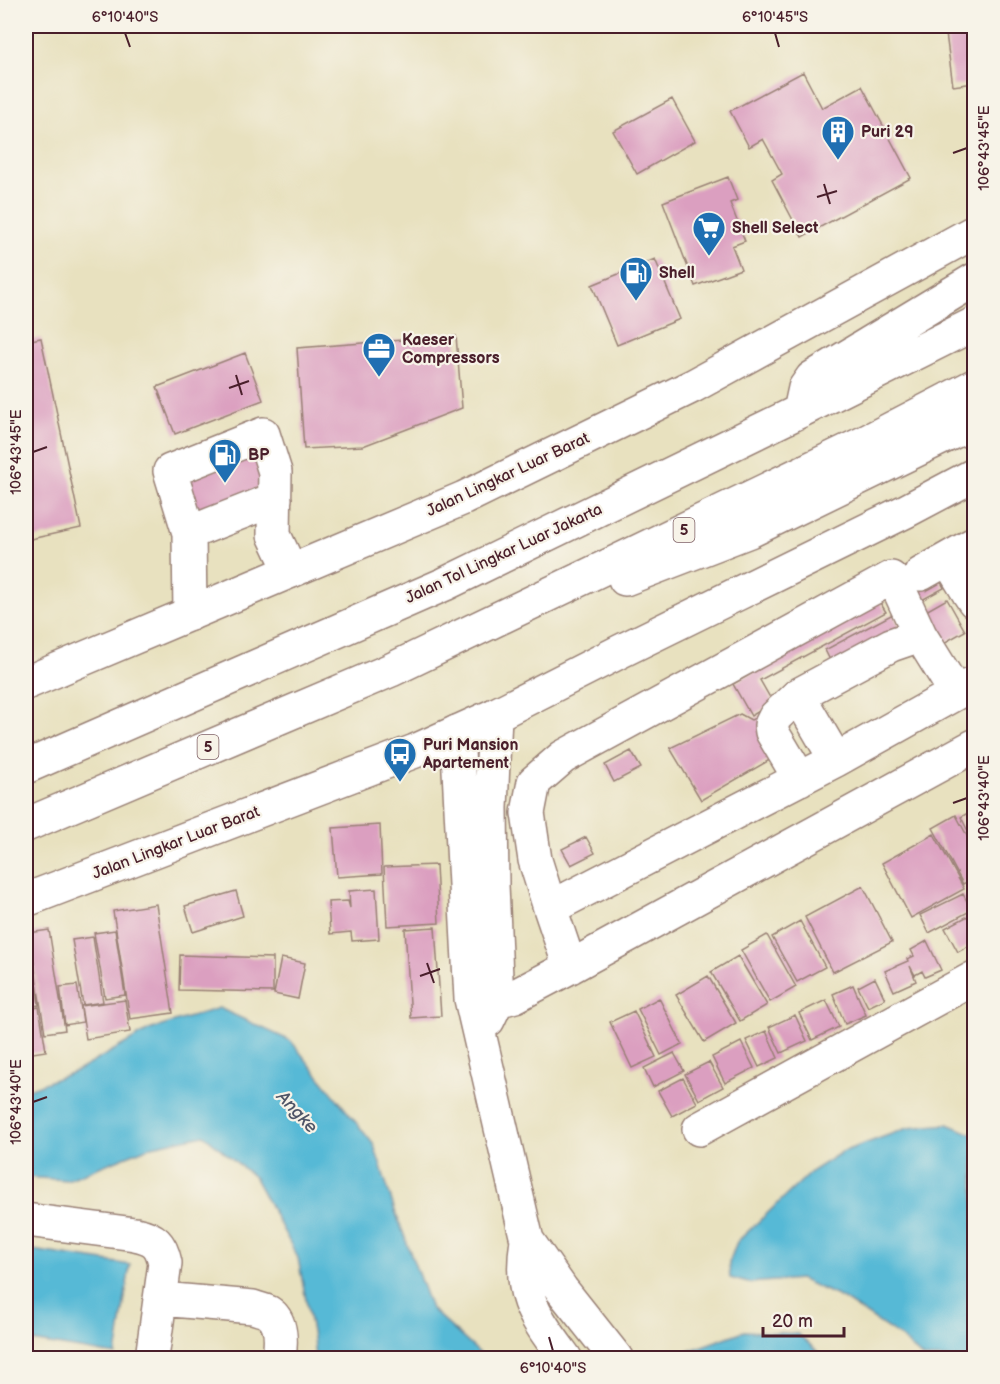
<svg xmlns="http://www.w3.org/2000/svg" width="1000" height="1384" font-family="'Balsamiq Sans',sans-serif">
<rect width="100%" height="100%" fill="#f7f3e8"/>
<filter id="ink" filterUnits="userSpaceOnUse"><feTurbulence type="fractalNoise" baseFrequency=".0167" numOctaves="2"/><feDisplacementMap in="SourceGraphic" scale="12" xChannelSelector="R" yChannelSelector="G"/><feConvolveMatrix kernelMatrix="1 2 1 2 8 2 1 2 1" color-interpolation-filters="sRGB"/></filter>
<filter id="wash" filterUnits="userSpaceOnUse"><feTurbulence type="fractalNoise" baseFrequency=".008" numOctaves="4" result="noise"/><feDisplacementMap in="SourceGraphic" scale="24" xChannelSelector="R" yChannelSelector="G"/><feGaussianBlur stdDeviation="1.35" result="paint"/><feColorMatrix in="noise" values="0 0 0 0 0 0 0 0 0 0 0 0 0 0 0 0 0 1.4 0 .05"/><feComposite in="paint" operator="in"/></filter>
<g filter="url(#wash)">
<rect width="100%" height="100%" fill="#e8e1bf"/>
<path fill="#57b9d6" stroke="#506c80" stroke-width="1.5" d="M219 1008 291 1041 374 1145 394 1208 431 1309 485 1358H315L313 1337 298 1258 255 1178 204 1135 152 1146 67 1180 26 1177V1090L79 1070 149 1030Z
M948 1124 974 1135V1358H923L898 1335 842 1298 800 1279 748 1283 730 1278 729 1263 737 1242 812 1171 842 1152 908 1128Z
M26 1249 130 1265 116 1355 26 1340Z
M744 1331 798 1334 825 1358H669Z"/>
<g id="blocks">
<path fill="#db9fc0" d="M945 26H974V83L953 86Z
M803 72 822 108 862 86 911 178 802 237 772 180 782 174 763 139 749 147 730 111Z
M672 99 695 141 637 174 613 131Z
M728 177 737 200 730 203 745 241 732 246 741 269 695 286 663 202Z
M655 259 680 319 617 345 592 285Z
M456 336 462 408 363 446 304 449 297 348Z
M41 338 81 528 26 540V341Z
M245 353 263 400 175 434 157 387Z
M258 452 270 484 192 515 179 483Z
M936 572 944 588 920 601 910 584Z
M947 599 965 631 942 644 924 612Z
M879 601 886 612 760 680 773 703 751 716 733 684Z
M893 614 902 632 834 668 825 650Z
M740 714 751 720 764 714 773 758 701 800 670 748Z
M631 751 641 768 614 782 605 765Z
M974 809V843L961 817Z
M956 815 974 849V878L963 884 933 828Z
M380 825 382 874 337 877 333 828Z
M934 834 964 889 911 918 882 863Z
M586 837 595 853 571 865 562 849Z
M436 865 439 923 387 926 384 867Z
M863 886 892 942 833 972 805 917Z
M376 889 379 939 352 941 351 932 330 934 328 902 348 901 350 908 349 891Z
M236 891 243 916 193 932 185 906Z
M963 894 972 910 929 933 920 915Z
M156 904 173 1013 130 1019 113 911Z
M968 916 974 927V943L958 952 945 928Z
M800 921 825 967 797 982 772 937Z
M435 927 441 1016 411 1018 405 929Z
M49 930 65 1030 45 1033 29 933Z
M115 930 125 995 105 998 94 933Z
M767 935 796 987 770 1002 741 950Z
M93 937 103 1002 83 1005 72 940Z
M927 941 941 970 925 977 922 971 915 975 910 966 916 981 894 991 885 971 908 961 907 959 914 956 911 950Z
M180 955 273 958V992L179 990Z
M738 956 767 1005 740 1021 711 972Z
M281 958 305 963 298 999 274 994Z
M33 967 39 1005 26 1007V968Z
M708 976 736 1023 704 1042 676 995Z
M875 978 885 999 868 1007 858 987Z
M77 985 83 1022 65 1025 60 987Z
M853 985 866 1015 845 1024 833 994Z
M659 998 682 1044 661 1055 638 1009Z
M125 1000 130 1032 86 1039 81 1006Z
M826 1000 839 1027 812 1040 799 1013Z
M39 1007 46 1051 27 1054 26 1044V1010Z
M634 1011 656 1057 632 1068 610 1022Z
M795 1015 807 1041 781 1053 769 1027Z
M766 1031 778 1058 759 1067 746 1040Z
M741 1042 754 1068 725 1083 712 1057Z
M674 1053 684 1071 653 1087 644 1068Z
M709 1062 723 1087 699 1100 685 1074Z
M683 1078 697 1103 672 1116 658 1091Z"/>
</g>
</g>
<g filter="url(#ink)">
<use href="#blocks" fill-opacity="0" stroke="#998075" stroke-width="1.5"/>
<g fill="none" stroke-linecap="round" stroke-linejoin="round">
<g stroke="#998075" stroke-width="36">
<path id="minor" d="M189 533 275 499
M948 559 968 592 974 601
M921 574 974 544
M190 614 189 533 170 471 263 434 275 472 274 535 291 571
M798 695 836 760
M457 732 471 999 527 1240C518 1296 533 1314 565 1358
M800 779 772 732 771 725 775 717 798 695 891 645 920 635 956 693
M550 908 535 860 528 813 534 782 563 757 891 578 897 585 920 635
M570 967 550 908 836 760 974 683
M471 999 497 1001 515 996 570 967 974 746
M488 1020 497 1001 492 885 491 808 495 715
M699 1129 974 978
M26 1220 135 1234C155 1238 161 1244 165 1263L152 1358
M527 1240 562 1290 616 1358
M161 1299 253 1307C258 1309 264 1310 268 1312 283 1321 281 1344 279 1358"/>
</g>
<g stroke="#998075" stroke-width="36">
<path id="major" d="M26 683 464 498 693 386 974 232
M26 900 415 751 495 715 621 651 906 511 974 475"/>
</g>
<g stroke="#998075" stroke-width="36">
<path id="highway" d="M800 411 805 388 812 378 974 280
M625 579 752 530 974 422
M26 767 445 584 800 411 974 324
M26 825 391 670 866 442 974 386"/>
</g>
<use href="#minor" stroke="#fff" stroke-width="33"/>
<use href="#major" stroke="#fff" stroke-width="33"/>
<use href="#highway" stroke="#fff" stroke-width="33"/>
</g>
</g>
<path fill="none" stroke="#4a1f2b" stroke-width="2" d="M125 33 130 47M775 33 779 47M953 153 967 148M824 184 830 204M817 197 837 191M236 375 242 395M229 388 249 381M33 452 47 447M953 803 967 798M427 963 434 983M420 976 440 969M33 1102 47 1097M549 1337 553 1351"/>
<defs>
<g id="building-pin" transform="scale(1.725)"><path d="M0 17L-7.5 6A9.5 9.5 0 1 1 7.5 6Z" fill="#1f6fb2" stroke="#f7f3e8"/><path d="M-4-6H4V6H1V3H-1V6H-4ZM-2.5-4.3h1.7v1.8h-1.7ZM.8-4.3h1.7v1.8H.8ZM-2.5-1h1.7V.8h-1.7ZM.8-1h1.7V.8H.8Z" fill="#fff"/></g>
<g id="supermarket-pin" transform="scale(1.725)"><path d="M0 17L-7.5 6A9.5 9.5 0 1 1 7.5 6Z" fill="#1f6fb2" stroke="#f7f3e8"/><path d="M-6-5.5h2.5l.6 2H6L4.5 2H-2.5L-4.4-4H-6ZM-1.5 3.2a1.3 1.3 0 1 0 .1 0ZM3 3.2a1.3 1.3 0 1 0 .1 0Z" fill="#fff"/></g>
<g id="fuel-pin" transform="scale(1.725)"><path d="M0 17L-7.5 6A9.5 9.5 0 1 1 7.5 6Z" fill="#1f6fb2" stroke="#f7f3e8"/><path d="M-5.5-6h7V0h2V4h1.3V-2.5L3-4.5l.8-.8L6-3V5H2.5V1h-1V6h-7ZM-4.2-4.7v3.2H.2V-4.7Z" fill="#fff"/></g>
<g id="office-pin" transform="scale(1.725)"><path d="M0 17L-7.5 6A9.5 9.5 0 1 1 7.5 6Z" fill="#1f6fb2" stroke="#f7f3e8"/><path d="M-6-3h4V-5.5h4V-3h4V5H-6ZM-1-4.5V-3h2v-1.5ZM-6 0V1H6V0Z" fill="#fff"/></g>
<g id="bus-pin" transform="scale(1.725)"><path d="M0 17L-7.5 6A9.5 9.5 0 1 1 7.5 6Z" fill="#1f6fb2" stroke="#f7f3e8"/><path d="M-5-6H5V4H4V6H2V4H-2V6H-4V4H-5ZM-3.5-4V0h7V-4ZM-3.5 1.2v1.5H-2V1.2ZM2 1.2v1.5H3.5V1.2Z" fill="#fff"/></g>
</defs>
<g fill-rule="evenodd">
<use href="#building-pin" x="838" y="132"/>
<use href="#supermarket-pin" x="709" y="228"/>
<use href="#fuel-pin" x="636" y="273"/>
<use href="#office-pin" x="379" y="349"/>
<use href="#fuel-pin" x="225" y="455"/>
<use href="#bus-pin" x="400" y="754"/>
</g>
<g text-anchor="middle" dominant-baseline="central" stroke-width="4.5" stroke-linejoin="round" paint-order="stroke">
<g fill="#f7f3e8" stroke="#7e5f64" stroke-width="1.5">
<rect x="673.5" y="518" width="21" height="24" rx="4.5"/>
<rect x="197.5" y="735" width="21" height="24" rx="4.5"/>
</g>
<g font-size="15" font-weight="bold" fill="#4a1f2b">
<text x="684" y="530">5</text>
<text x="208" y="747">5</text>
</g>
<g font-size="16" font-weight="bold" fill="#4a1f2b" stroke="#f7f3e8" text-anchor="start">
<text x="861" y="132">Puri 29</text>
<text x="732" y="228">Shell Select</text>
<text x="659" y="273">Shell</text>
<text x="402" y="340">Kaeser<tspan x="402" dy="18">Compressors</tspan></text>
<text x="248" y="455">BP</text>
<text x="423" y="745">Puri Mansion<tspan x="423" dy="18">Apartement</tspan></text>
</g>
<g font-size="16" fill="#4a1f2b" stroke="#f7f3e8">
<text transform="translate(508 475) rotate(-25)">Jalan Lingkar Luar Barat</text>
<text transform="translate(504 554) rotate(-25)">Jalan Tol Lingkar Luar Jakarta</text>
<text transform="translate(176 843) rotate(-21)">Jalan Lingkar Luar Barat</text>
</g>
<g font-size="18" font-style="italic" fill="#4f5567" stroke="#f7f3e8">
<text transform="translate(297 1112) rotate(47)">Angke</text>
</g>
</g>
<rect width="1000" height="1384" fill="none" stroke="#f7f3e8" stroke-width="66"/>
<path d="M763 1327v9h81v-9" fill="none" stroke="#4a1f2b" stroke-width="3"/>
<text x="772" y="1327" font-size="18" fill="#4a1f2b" stroke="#f7f3e8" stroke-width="4.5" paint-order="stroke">20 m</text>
<rect x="33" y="33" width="934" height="1318" fill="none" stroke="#4a1f2b" stroke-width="2"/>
<g font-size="15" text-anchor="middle" fill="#4a1f2b">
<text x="125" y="22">6°10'40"S</text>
<text x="775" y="22">6°10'45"S</text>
<text transform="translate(984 148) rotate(-90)" y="5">106°43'45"E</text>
<text transform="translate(16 452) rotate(-90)" y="5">106°43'45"E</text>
<text transform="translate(984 798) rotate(-90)" y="5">106°43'40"E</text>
<text transform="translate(16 1102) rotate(-90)" y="5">106°43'40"E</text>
<text x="553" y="1373">6°10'40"S</text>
</g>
</svg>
